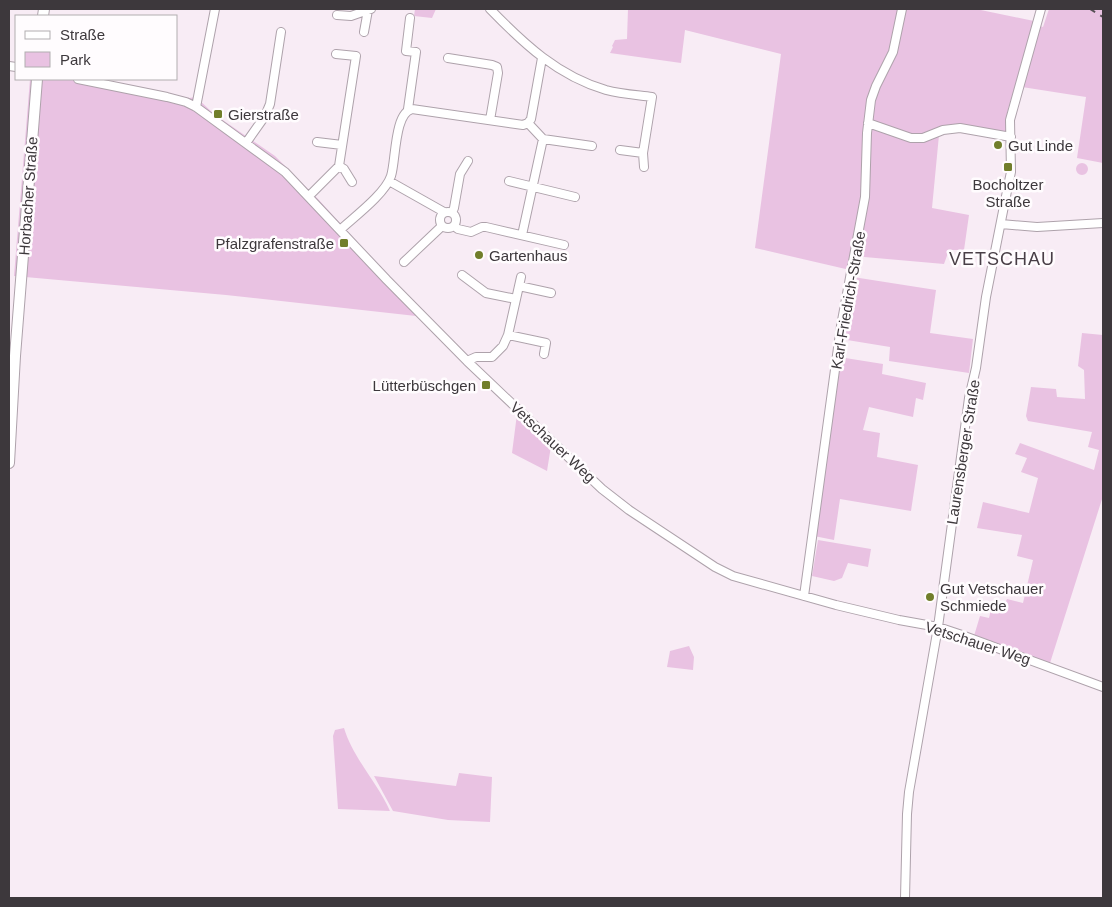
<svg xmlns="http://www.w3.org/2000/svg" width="1112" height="907" font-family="Arial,sans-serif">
<rect width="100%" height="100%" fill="#f8ecf5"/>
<path fill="#e9c2e2" d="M415 9H436L432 18 414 16Z
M628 9H976L1034 21 1007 113 1006 132 965 127 939 135 932 208 969 215 964 250H949L944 264 853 256 850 270 755 248 781 54 685 30 681 63 610 53 613 47 612 46 615 40 627 39Z
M1049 9H1103V163L1077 158 1086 97 1022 87 1040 26 1043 27Z
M30 79H100L189 98 196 97 214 114 275 156 319 200 390 278 422 309 416 316 226 295 14 276Z
M1076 169a6 6 0 1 1 12 0a6 6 0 1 1-12 0Z
M853 277 936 290 930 333 973 339 969 373 889 361 890 347 841 339Z
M1082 333 1103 335V496L1050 663 974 636 980 616 989 618 993 601 1005 603 1007 599 1023 603 1033 560 1017 556 1022 535 977 528 983 502 1029 513 1038 478 1021 472 1027 458 1015 454 1020 443 1094 470 1099 450 1088 447 1092 432 1028 421 1026 416 1031 387 1056 389 1057 397 1085 399 1084 370 1078 366Z
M839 357 883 364 882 374 926 383 923 400 916 398 913 417 869 407 863 430 880 433 877 457 918 465 911 511 840 499 834 540 814 536Z
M517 414 551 446 547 471 512 453Z
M818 540 871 549 868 567 848 563 842 578 834 581 812 576Z
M689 646 694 657 693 670 667 667 670 651Z
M344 728C353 758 377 782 390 811L338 809 333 736 335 730Z
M459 773 492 777 490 822 448 820 393 811 374 776 456 786Z"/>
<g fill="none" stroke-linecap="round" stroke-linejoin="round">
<g stroke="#aea2ab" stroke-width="10">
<path id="minor" d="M490 9C524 44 558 76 606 90 621 94 637 95 652 97L643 153 644 167
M337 15 351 16 371 9
M364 32 368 10
M448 58 492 65 497 67 498 73 490 120
M9 66 16 67
M78 79 167 97 186 102 196 107 285 172 387 280 467 361 602 489 629 510 715 567 733 576 836 605 899 620 938 627 959 634 1103 687
M196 107 215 9
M408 109 416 52 406 51 410 18
M528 123 543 139 592 146
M868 123 911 138H923L943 130 960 128 1011 137
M317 142 342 145
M246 143 265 116 270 104 281 32
M620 150 643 153
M339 166 344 169 352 182
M389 181 444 212
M509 181 575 197
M309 196 339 166 356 56 336 54
M440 220a8 8 0 1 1 16 0a8 8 0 1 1-16 0Z
M452 213 454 208 460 174 468 161
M1001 224 1037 227 1103 223
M454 226 458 229 471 232 482 227H486L564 245
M340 230C354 217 385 194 391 176 396 161 394 113 412 109L523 125 528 123 531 119 542 58
M522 235 543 139
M404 262 442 226
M462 275 486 293 516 299
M519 286 551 293
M508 335 546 343 544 354
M467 361 476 357H492L503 346 508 335 521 277
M804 596 841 326 865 197 867 133 871 100 876 86 893 52 902 9
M905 898 907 814 909 792 938 627 969 398 976 368 986 297 1008 186 1011 172 1010 120 1041 9"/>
</g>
<g stroke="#aea2ab" stroke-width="12">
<path id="major" d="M43 16 44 9
M9 463 15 356 37 79"/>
</g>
<use href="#minor" stroke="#fff" stroke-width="8"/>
<use href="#major" stroke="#fff" stroke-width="10"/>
<path stroke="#565055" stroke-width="2" stroke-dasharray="6 6" stroke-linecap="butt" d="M1090 9 1103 17"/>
</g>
<g fill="#717e2b" stroke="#fffcfe" stroke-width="2">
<rect x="213" y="109" width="10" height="10" rx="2.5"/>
<circle cx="998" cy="145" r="5"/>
<rect x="1003" y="162" width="10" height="10" rx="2.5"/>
<rect x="339" y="238" width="10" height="10" rx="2.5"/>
<circle cx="479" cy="255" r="5"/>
<rect x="481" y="380" width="10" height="10" rx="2.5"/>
<circle cx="930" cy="597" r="5"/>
</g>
<g text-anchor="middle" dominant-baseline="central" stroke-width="5" stroke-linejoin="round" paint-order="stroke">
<g font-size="15" fill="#3d383c" stroke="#fffcfe" text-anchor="start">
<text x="228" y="114">Gierstraße</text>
<text x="1008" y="145">Gut Linde</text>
<text x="1008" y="184" text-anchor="middle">Bocholtzer<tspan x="1008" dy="17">Straße</tspan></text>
<text x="334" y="243" text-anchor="end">Pfalzgrafenstraße</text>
<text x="489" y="255">Gartenhaus</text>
<text x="476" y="385" text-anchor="end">Lütterbüschgen</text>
<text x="940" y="588">Gut Vetschauer<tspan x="940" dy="17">Schmiede</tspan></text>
</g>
<g font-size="15" fill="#3d383c" stroke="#fffcfe">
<text transform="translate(28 196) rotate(-86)">Horbacher Straße</text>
<text transform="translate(848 300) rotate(-80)">Karl-Friedrich-Straße</text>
<text transform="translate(553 442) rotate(43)">Vetschauer Weg</text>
<text transform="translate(963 452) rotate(-81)">Laurensberger Straße</text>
<text transform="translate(978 643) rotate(18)">Vetschauer Weg</text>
</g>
<g font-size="18" letter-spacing="1" fill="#493f47" stroke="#fffcfe">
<text x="1002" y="259">VETSCHAU</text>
</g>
</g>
<rect width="1112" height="907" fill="none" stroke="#3d383c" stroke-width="20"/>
<rect x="15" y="15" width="162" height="65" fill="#fffcfe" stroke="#b1aeb0"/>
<rect x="25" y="31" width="25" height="8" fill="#ffffff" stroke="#b1aeb0"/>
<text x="60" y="40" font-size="15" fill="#3d383c">Straße</text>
<rect x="25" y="52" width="25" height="15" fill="#e9c2e2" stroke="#b1aeb0"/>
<text x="60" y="65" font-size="15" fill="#3d383c">Park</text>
</svg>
